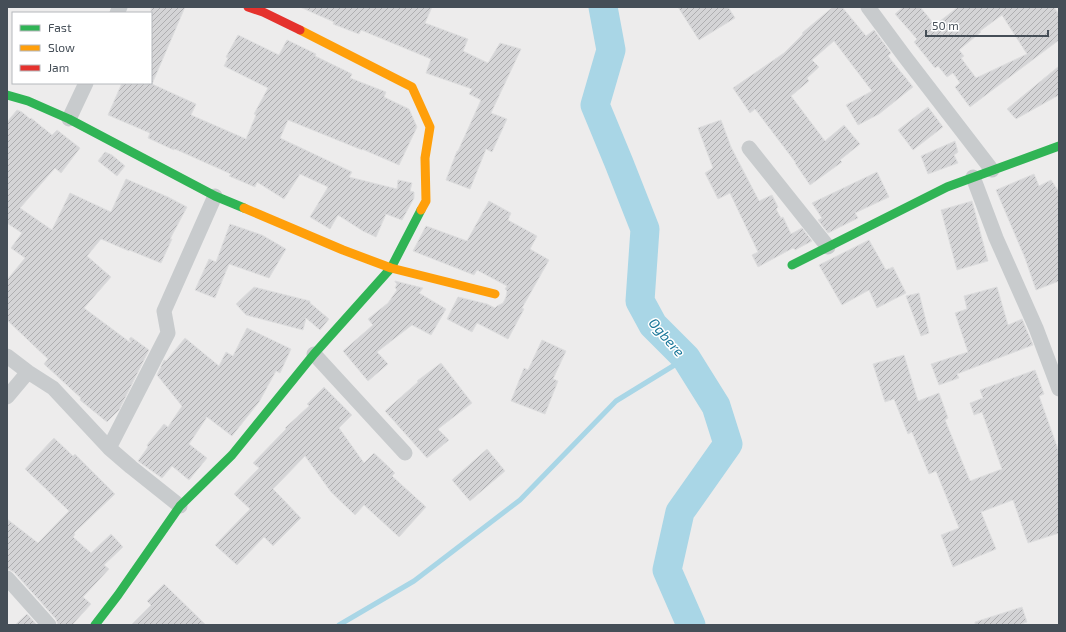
<svg xmlns="http://www.w3.org/2000/svg" width="1066" height="632" font-family="'Exo 2',sans-serif">
<defs>
<pattern id="building-hatch" width="6" height="6" patternUnits="userSpaceOnUse"><rect width="6" height="6" fill="#d4d4d6"/><path d="M-1 1l2-2M0 6l6-6M5 7l2-2" fill="none" stroke="#aeaeb0"/></pattern>
</defs>
<rect width="100%" height="100%" fill="#edecec"/>
<g fill="none" stroke-linecap="round" stroke-linejoin="round">
<path stroke="#a9d6e6" stroke-width="5" d="M339 625 414 581 520 500 616 401 686 358"/>
<path stroke="#a9d6e6" stroke-width="29" d="M603 7 611 50 595 105 619 163 645 229 640 301 653 325 686 358 716 406 728 444 680 512 667 570 691 625"/>
</g>
<path fill="url(#building-hatch)" stroke="#dededf" fill-rule="evenodd" d="M151 7H185L152 84 196 104 191 115 246 139 256 115 254 114 268 88 224 66 228 58 226 57 238 35 279 55 287 40 316 54 315 56 352 74 350 78 386 92 384 97 409 109 417 127 399 165 362 149V150L288 120 280 138 352 172 349 177 397 189 398 180 412 183 410 191 414 192V198L402 220 386 214 376 237 363 231 338 215 330 229 310 217 328 187 300 174 284 199 257 182 255 187 229 176 231 174 175 149 174 150 148 138 150 133 108 115 122 83H151Z
M300 7H432L425 23 468 39 463 51 488 63 500 43 521 49 491 113 507 119 492 152 486 149 470 189 446 180 457 151H458L481 100 469 94 472 89 426 73 431 59 361 30 359 34 333 24 334 22Z
M678 7H728L735 18 699 40Z
M833 7H842L866 36 874 30 891 53 888 56 913 87 879 114 858 125 846 105 872 91 834 41 812 60 819 67 807 78 809 81 791 96 825 141 844 125 860 144 840 160 842 162 810 185 795 163H796L755 109 750 113 733 88 784 53 803 34 802 33Z
M903 7H920L935 25 958 7H1054L1059 15V40L970 107 955 87 960 83 953 73 947 77 938 66 935 68 914 42 917 39 895 14ZM1002 15 1027 54 976 78 961 58 964 56 959 50 981 32 980 31Z
M1059 66V95L1016 119 1007 109Z
M928 107 943 127 913 150 898 130Z
M17 110 22 112 30 119 31 118 52 135 57 130 80 148 61 173 55 168 20 208 52 230 70 193 111 212 126 179 168 197 187 207 170 239H172L161 263 129 250V251L101 239 87 256 111 277 84 308 131 343V342L129 339 131 337 149 350 119 410 107 422 80 400 81 398 44 364 48 359 7 320V280L25 258 11 248 22 233 7 223V122Z
M721 120 731 147 759 201 772 195 778 207 776 209 781 218 783 217 791 234 802 228 812 241 795 250 793 248 758 267 752 255 758 252 730 193 718 199 705 173 713 168 698 128Z
M955 141 958 152 954 155 958 163 928 174 921 156Z
M105 152 112 155 125 166 117 176 98 161Z
M877 172 889 197 855 213 858 218 828 233 818 220 822 218 812 203Z
M1034 174 1039 186 1051 180 1059 192V281L1036 290 1025 258 996 190Z
M489 201 511 213 508 220 537 236 530 249 549 260 522 308 524 309 508 339 477 323 472 332 447 319 458 297 487 304 495 308 497 306 503 303 506 297 507 291 505 289 507 286 477 270 474 275 413 251 426 226 467 241Z
M972 201 988 261 957 270 941 210Z
M230 224 262 235 286 249 269 278 229 264 215 298 195 290 209 259 216 262Z
M869 240 886 270 893 267 906 293 877 308 869 290 842 305 819 265Z
M395 281 423 288 419 293 446 309 431 335 412 325 377 352 388 364 368 381 343 351 373 325 368 319 388 303 397 290 395 288 397 284 395 282Z
M254 287 310 301V303L329 319 320 330 306 318 303 330 246 315 236 304Z
M997 287 1008 325 1022 319 1033 345 957 374 959 378 939 385 931 364 968 352 955 313 967 309 964 296Z
M919 293 929 333 921 336 906 296Z
M247 328 291 349 280 373 276 371 259 402 232 436 207 417 189 444 207 458 189 480 172 466 162 478 138 461 148 447 147 445 164 424 168 427 182 406 157 375 164 360 166 361 185 338 219 366 226 352 233 356Z
M542 340 566 351 553 379 558 381 545 414 511 401 524 368 528 370Z
M904 355 918 401 939 393 948 418 945 420 970 481 1002 469 982 412 974 415 970 403 983 398 980 390 1035 370 1044 394 1039 396 1059 452V533L1028 543 1013 500 981 512 996 549 953 567 941 535 959 528 936 471 929 474 912 432 908 434 894 399 885 402 873 364Z
M441 363 472 403 438 429 449 440 427 458 385 411 418 382 417 381Z
M324 387 352 415 339 428 364 463 374 453 395 473 392 476 426 507 399 537 364 505 355 515 331 492 305 456 273 489 301 518 273 546 264 537 237 565 215 545 250 509 234 494 259 468 253 463 286 429 285 428 309 406 307 404Z
M54 438 73 456 75 454 115 494 74 533 75 534 73 537 91 553 111 534 123 547 104 565 109 569 83 597 91 604 72 625H58L56 619 40 601 14 572 10 570 7 569V519L38 543 69 511 25 469Z
M487 449 505 471 470 501 452 480Z
M164 584 206 625H131L151 605 147 601Z
M1022 607 1027 622 1018 625H975V622Z
M27 614 37 625H15Z"/>
<g fill="none" stroke-linecap="round" stroke-linejoin="round">
<path stroke="#c8cbcd" stroke-width="15" d="M868 7 905 57 992 170
M117 13 120 7
M69 119 86 83
M749 148 828 247
M973 177 996 238 1036 328 1059 389
M314 354 405 453
M7 356 28 372 53 388 109 448 131 467 180 506
M7 397 28 372
M109 448 168 333 164 311 215 196
M7 578 49 625"/>
<path stroke="#30b455" stroke-width="9" d="M7 95 28 101 69 119 215 196 244 208
M792 265 947 187 1059 146
M95 625 118 595 180 506 232 455 314 354 391 268 421 210"/>
<path stroke="#ff9f0a" stroke-width="9" d="M300 30 412 87 430 127 425 158 426 201 421 210
M244 208 343 250 391 268 495 294"/>
<path stroke="#e5322d" stroke-width="9" d="M248 7 263 12 300 30"/>
</g>
<g text-anchor="middle" dominant-baseline="central" stroke-width="3" stroke-linejoin="round" paint-order="stroke">
<g font-size="14" font-style="italic" fill="#187698" stroke="#fff">
<text transform="translate(667 337) rotate(49)">Ogbere</text>
</g>
</g>
<rect width="1066" height="632" fill="none" stroke="#454e57" stroke-width="16"/>
<rect x="12" y="12" width="140" height="72" fill="#ffffff" stroke="#b5b8bc"/>
<rect x="20" y="25" width="20" height="6" fill="#30b455" stroke="#b5b8bc"/>
<text x="48" y="32" font-size="12" fill="#454e57">Fast</text>
<rect x="20" y="45" width="20" height="6" fill="#ff9f0a" stroke="#b5b8bc"/>
<text x="48" y="52" font-size="12" fill="#454e57">Slow</text>
<rect x="20" y="65" width="20" height="6" fill="#e5322d" stroke="#b5b8bc"/>
<text x="48" y="72" font-size="12" fill="#454e57">Jam</text>
<path d="M926 30v6h122v-6" fill="none" stroke="#454e57" stroke-width="2"/>
<text x="932" y="30" font-size="12" fill="#454e57" stroke="#ffffff" stroke-width="3" paint-order="stroke">50 m</text>
</svg>
